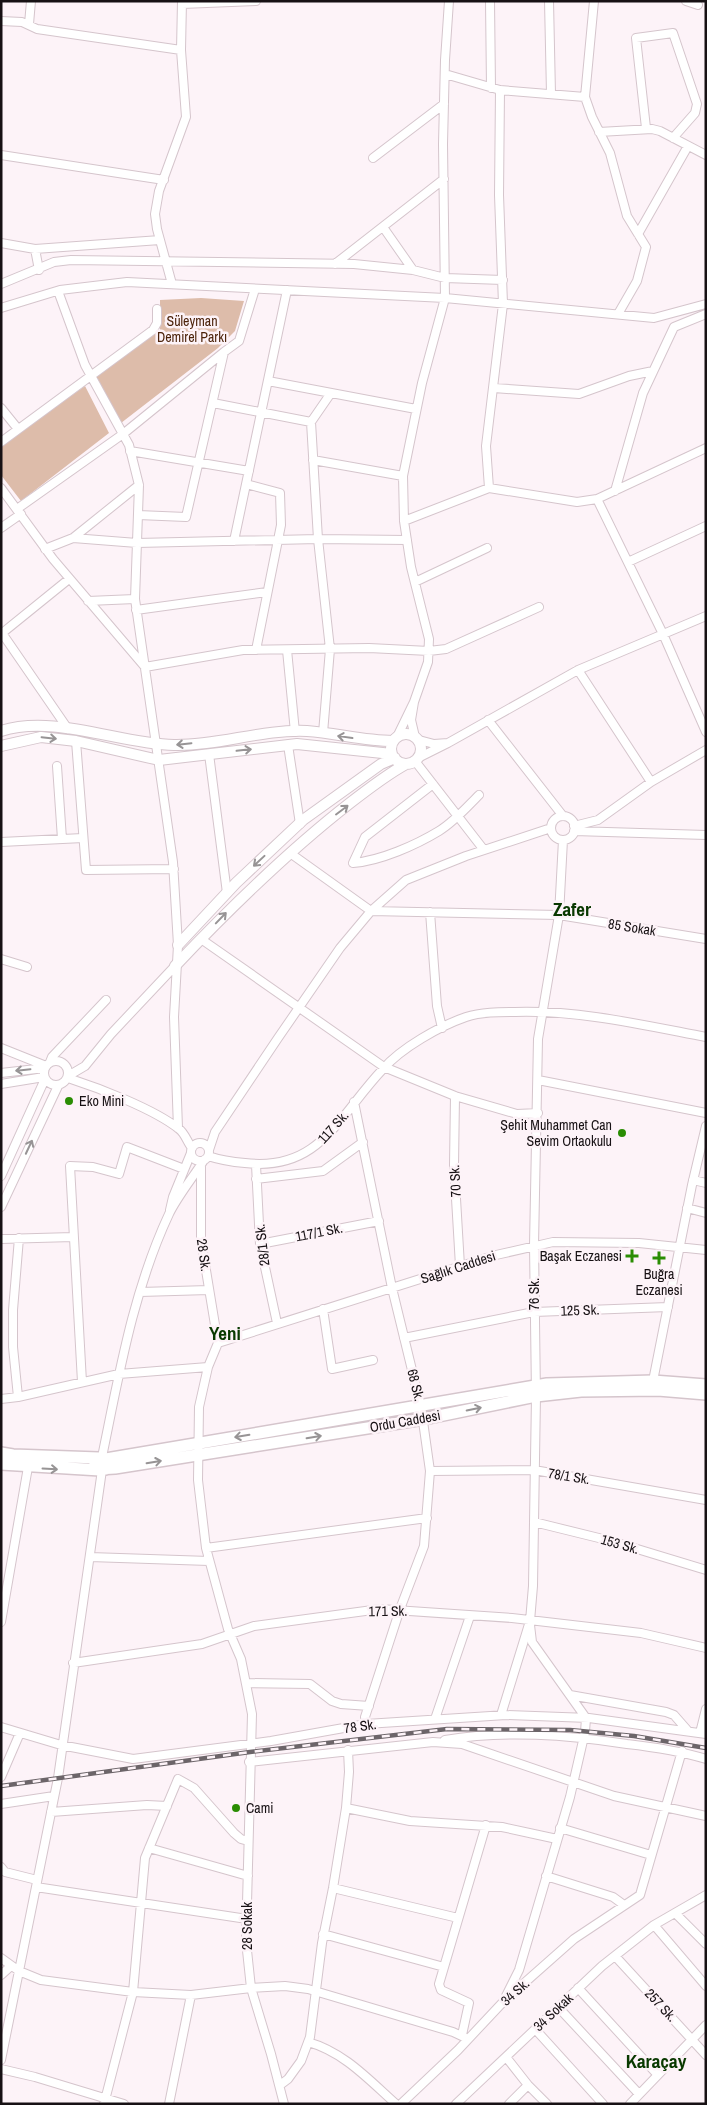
<svg xmlns="http://www.w3.org/2000/svg" width="707" height="2105" font-family="'Archivo Narrow',sans-serif">
<rect width="100%" height="100%" fill="#fdf3f8"/>
<path fill="#ddbcaa" d="M201 298 244 301 235 331 218 348 121 423 96 376 160 330V300Z
M85 386 109 433 21 501 1 475V445Z"/>
<g fill="none" stroke-linecap="round" stroke-linejoin="round">
<g stroke="#d5c5cc" stroke-width="10">
<path id="minor" d="M490 1 491 88
M549 1 551 94
M686 1 698 5
M182 4 256 1
M1 21 22 22 37 29 181 50
M29 24 31 1
M445 74 500 90 585 97 592 117 610 153 627 216 646 247 637 281 618 314
M585 97 594 1
M646 128 636 38 673 33 697 104 695 113 673 138
M599 132 652 129 660 131 706 155
M1 155 164 180
M373 158 444 104
M383 227 413 270
M638 234 688 146
M1 243 35 249 160 240
M35 249 39 270
M335 264 444 179
M1 284 54 262 71 260 354 264 413 270 445 278 503 280
M172 284 157 229 155 214 159 191 186 117 181 50 182 1
M58 291 85 365 129 445 139 485 135 599 173 862 178 945 174 1017 178 1128
M1 308 60 290 127 282 445 298 654 318 706 304
M268 381 416 409
M494 388 579 394 629 376 653 371
M213 403 311 422
M1 408 18 429
M1 442 153 330 157 323V309
M130 451 249 471
M313 460 403 476
M246 484 280 493 281 525 256 650
M1 488 53 559 145 667 243 650 369 648 429 651 446 649 539 607
M489 488 486 446 503 304 499 195 500 90
M615 491 643 393 674 327 706 314
M597 499 663 634 706 732
M17 509 123 434 224 352
M138 515 186 517 224 352 239 341 255 289
M404 521 489 488 577 502 597 499 706 448
M1 528 21 514
M73 538 139 485
M234 541 287 290
M45 549 73 538 137 543 318 539 407 540
M628 562 706 526
M415 582 487 548
M88 601 135 599
M136 610 267 592
M2 633 68 729
M1 634 69 579
M287 650 295 732
M578 670 651 782
M414 702 428 662 429 639 411 567 404 521 403 476 422 383 445 298 443 144 445 60 449 1
M488 720 563 816
M323 733 330 649 318 539 311 422 331 393
M397 737 414 702 411 720 415 737
M76 741 86 870 174 869
M448 743 578 670 706 616
M288 745 300 824
M209 754 227 893
M418 758 448 743 434 744 419 740
M415 761 484 850
M57 766 62 839
M433 784 365 837 353 863C380 861 416 845 439 831 454 822 467 807 479 795
M551 828a12 12 0 1 1 24 0a12 12 0 1 1-24 0Z
M574 826 598 820 651 782 706 750
M574 831 706 835
M1 842 83 838
M290 853 371 911 559 915 706 939
M430 912 437 1006 442 1028
M201 939 384 1067 455 1096 517 1114 538 1113
M1 959 27 967
M1 1048 46 1066
M44 1073a12 12 0 1 1 24 0a12 12 0 1 1-24 0Z
M50 1062 52 1057 106 1000
M1 1073 45 1068
M68 1076 85 1066 111 1034 175 966
M68 1078C99 1088 154 1109 179 1129 185 1133 187 1142 192 1148
M538 1080 706 1113
M1 1084 44 1077
M455 1096 454 1165 460 1266
M354 1102 392 1288 421 1407 430 1471 424 1546 400 1609 365 1717 366 1724
M191 1152a9 9 0 1 1 18 0a9 9 0 1 1-18 0Z
M209 1150 215 1132 278 1038 340 948 371 911 406 880 466 856 551 828
M208 1156C220 1160 232 1162 245 1163 320 1172 339 1115 383 1069 401 1048 440 1026 466 1017 481 1012 499 1012 515 1012 579 1010 643 1025 706 1037
M256 1165 260 1244 277 1323
M201 1167V1240L218 1343
M1 1176 45 1079
M256 1179 323 1171 363 1142
M693 1180 706 1183
M1 1207 58 1086
M687 1208 706 1213
M170 1210 173 1197 191 1153
M1 1239 73 1237
M260 1244 379 1221
M140 1292 209 1290
M323 1309 332 1369 373 1360
M404 1338 534 1312 668 1307
M218 1343 208 1367 199 1407 198 1480 206 1548 228 1629 241 1659 252 1714 246 1941 251 1988 271 2054 284 2104
M218 1343 496 1255 553 1242 639 1243 706 1250
M653 1381 692 1185 706 1126
M82 1382 70 1166 93 1167 119 1174 127 1147 184 1169
M18 1397 13 1347V1310L19 1238
M1 1399 18 1397 119 1374 208 1367
M102 1457C119 1375 133 1291 169 1214 177 1197 194 1176 204 1160
M430 1471 534 1470 706 1500
M534 1522 611 1541 706 1570
M206 1548 427 1518
M90 1557 209 1561
M1 1622 28 1467
M73 1663 202 1644 254 1626 380 1609 512 1618 641 1633 706 1648
M246 1683 310 1684 332 1701 341 1704 369 1706
M570 1695 666 1712 674 1715 688 1731
M501 1715 530 1621 533 1586 536 1396 534 1245 538 1039 559 915 563 840
M435 1719 470 1616
M1 1727 61 1745 133 1759 271 1741 366 1724 506 1715 589 1718 706 1734
M700 1733 706 1709
M445 1740C505 1730 567 1735 627 1744 654 1747 680 1751 706 1759
M249 1762 433 1742 462 1744 614 1796 706 1816
M1 1777 20 1733
M1 1804 54 1796
M346 1808 410 1821 502 1827 557 1839
M51 1812 147 1805 167 1806
M560 1828 651 1855
M149 1848 248 1876
M1 1867 5 1872 37 1880
M546 1876 613 1897 624 1905
M36 1887 247 1919
M333 1888 458 1918
M675 1913 706 1944
M654 1925 706 1986
M323 1934 444 1967
M615 1956 706 2055
M1 1958 19 1971 41 1980 133 1992 191 1995 251 1988 285 1986 308 1989 453 2032 468 2039
M1 1975 11 1966
M578 1988 657 2074
M506 1996 519 1970 570 1797 585 1732 586 1718 532 1642 530 1625
M558 2007 639 2094
M535 2029 603 2104
M462 2035 469 2003 441 1990 439 1984 486 1825
M308 2042C344 2052 369 2080 396 2104
M506 2057 528 2085 547 2104
M1 2060 58 1778 102 1470
M1 2069 35 2077 124 2104
M280 2085 288 2079 301 2061 310 2037 322 1943 333 1888 346 1808 349 1772 348 1750
M104 2104 133 1992 145 1858 178 1779 194 1788 234 1833 241 1839 248 1841
M169 2104 191 1995
M401 2104 458 2050 504 2001 574 1939 640 1895 682 1751
M456 2104 602 1966 654 1925 706 1895
M509 2104 528 2085
M630 2104 706 2025"/>
</g>
<g stroke="#d5c5cc" stroke-width="12">
<path id="tertiary" d="M1 731C54 714 120 744 174 745 218 746 262 729 307 731 336 733 364 741 393 741
M391 749a15 15 0 1 1 30 0a15 15 0 1 1-30 0Z
M1 746 41 737 76 741 159 760 297 744 392 754
M178 945 236 883 303 820 381 764 395 758
M175 966C230 908 287 852 350 803 368 789 386 775 406 764"/>
</g>
<g stroke="#d5c5cc" stroke-width="14">
<path id="secondary" d="M1 1453 13 1455 99 1458
M106 1459 547 1384 653 1381 706 1385
M1 1464 100 1470
M106 1469 108 1461 104 1458H99L95 1464 98 1469 115 1468 424 1419 536 1396 581 1391 658 1390 706 1394"/>
</g>
<use href="#minor" stroke="#fff" stroke-width="8"/>
<use href="#tertiary" stroke="#fff" stroke-width="10"/>
<use href="#secondary" stroke="#fff" stroke-width="11"/>
<g stroke="#6c6569" stroke-width="4.5">
<path id="rail" d="M1 1786 250 1752 447 1729 570 1730 634 1736 706 1748"/>
</g>
<use href="#rail" stroke="#fdf3f8" stroke-width="2.5" stroke-dasharray="8" stroke-linecap="butt"/>
</g>
<defs><path id="oneway-shaft" d="M-6 0H5M1.5-3L5.5 0L1.5 3" fill="none" stroke-width="1.6" stroke-linecap="round" stroke-linejoin="round" transform="scale(1.25)"/></defs>
<g stroke="#979495">
<use href="#oneway-shaft" transform="translate(345 737) rotate(-172)"/>
<use href="#oneway-shaft" transform="translate(49 738) rotate(6)"/>
<use href="#oneway-shaft" transform="translate(184 744) rotate(174)"/>
<use href="#oneway-shaft" transform="translate(244 750) rotate(-6)"/>
<use href="#oneway-shaft" transform="translate(342 810) rotate(-37)"/>
<use href="#oneway-shaft" transform="translate(259 861) rotate(137)"/>
<use href="#oneway-shaft" transform="translate(221 918) rotate(-46)"/>
<use href="#oneway-shaft" transform="translate(23 1070) rotate(174)"/>
<use href="#oneway-shaft" transform="translate(29 1147) rotate(-65)"/>
<use href="#oneway-shaft" transform="translate(474 1409) rotate(-12)"/>
<use href="#oneway-shaft" transform="translate(242 1436) rotate(171)"/>
<use href="#oneway-shaft" transform="translate(314 1437) rotate(-9)"/>
<use href="#oneway-shaft" transform="translate(154 1462) rotate(-9)"/>
<use href="#oneway-shaft" transform="translate(50 1469) rotate(3)"/>
</g>
<g fill="#2a8d03" stroke="#fdf3f8" stroke-width="2">
<circle cx="69" cy="1101" r="5"/>
<circle cx="622" cy="1133" r="5"/>
<path d="M629.5 1248.5h5v5h5v5h-5v5h-5v-5h-5v-5h5z"/>
<path d="M656.5 1250.5h5v5h5v5h-5v5h-5v-5h-5v-5h5z"/>
<circle cx="236" cy="1808" r="5"/>
</g>
<g text-anchor="middle" dominant-baseline="central" stroke-width="5" stroke-linejoin="round" paint-order="stroke">
<g font-size="14" fill="#4c240b" stroke="#fdf3f8">
<text x="192" y="321">Süleyman<tspan x="192" dy="16">Demirel Parkı</tspan></text>
</g>
<g font-size="14" fill="#171114" stroke="#fdf3f8">
<text transform="translate(632 927) rotate(9)">85 Sokak</text>
<text transform="translate(333 1127) rotate(-48)">117 Sk.</text>
<text transform="translate(455 1181) rotate(-93)">70 Sk.</text>
<text transform="translate(319 1232) rotate(-11)">117/1 Sk.</text>
<text transform="translate(262 1245) rotate(-97)">28/1 Sk.</text>
<text transform="translate(204 1255) rotate(82)">28 Sk.</text>
<text transform="translate(458 1267) rotate(-18)">Sağlık Caddesi</text>
<text transform="translate(534 1294) rotate(-90)">76 Sk.</text>
<text transform="translate(580 1310) rotate(-2)">125 Sk.</text>
<text transform="translate(416 1385) rotate(76)">68 Sk.</text>
<text transform="translate(405 1421) rotate(-10)">Ordu Caddesi</text>
<text transform="translate(569 1476) rotate(9)">78/1 Sk.</text>
<text transform="translate(620 1544) rotate(16)">153 Sk.</text>
<text transform="translate(388 1611) rotate(-1)">171 Sk.</text>
<text transform="translate(360 1726) rotate(-8)">78 Sk.</text>
<text transform="translate(247 1926) rotate(-90)">28 Sokak</text>
<text transform="translate(515 1992) rotate(-42)">34 Sk.</text>
<text transform="translate(661 2005) rotate(47)">257 Sk.</text>
<text transform="translate(553 2012) rotate(-43)">34 Sokak</text>
</g>
<g font-size="14" fill="#171114" stroke="#fdf3f8" text-anchor="start">
<text x="79" y="1101">Eko Mini</text>
<text x="612" y="1125" text-anchor="end">Şehit Muhammet Can<tspan x="612" dy="16">Sevim Ortaokulu</tspan></text>
<text x="622" y="1256" text-anchor="end">Başak Eczanesi</text>
<text x="659" y="1274" text-anchor="middle">Buğra<tspan x="659" dy="16">Eczanesi</tspan></text>
<text x="246" y="1808">Cami</text>
</g>
<g font-size="19" font-weight="bold" fill="#093900" stroke="#fdf3f8">
<text x="572" y="909">Zafer</text>
<text x="225" y="1333">Yeni</text>
<text x="656" y="2061">Karaçay</text>
</g>
</g>
<rect width="707" height="2105" fill="none" stroke="#171114" stroke-width="5"/>
</svg>
